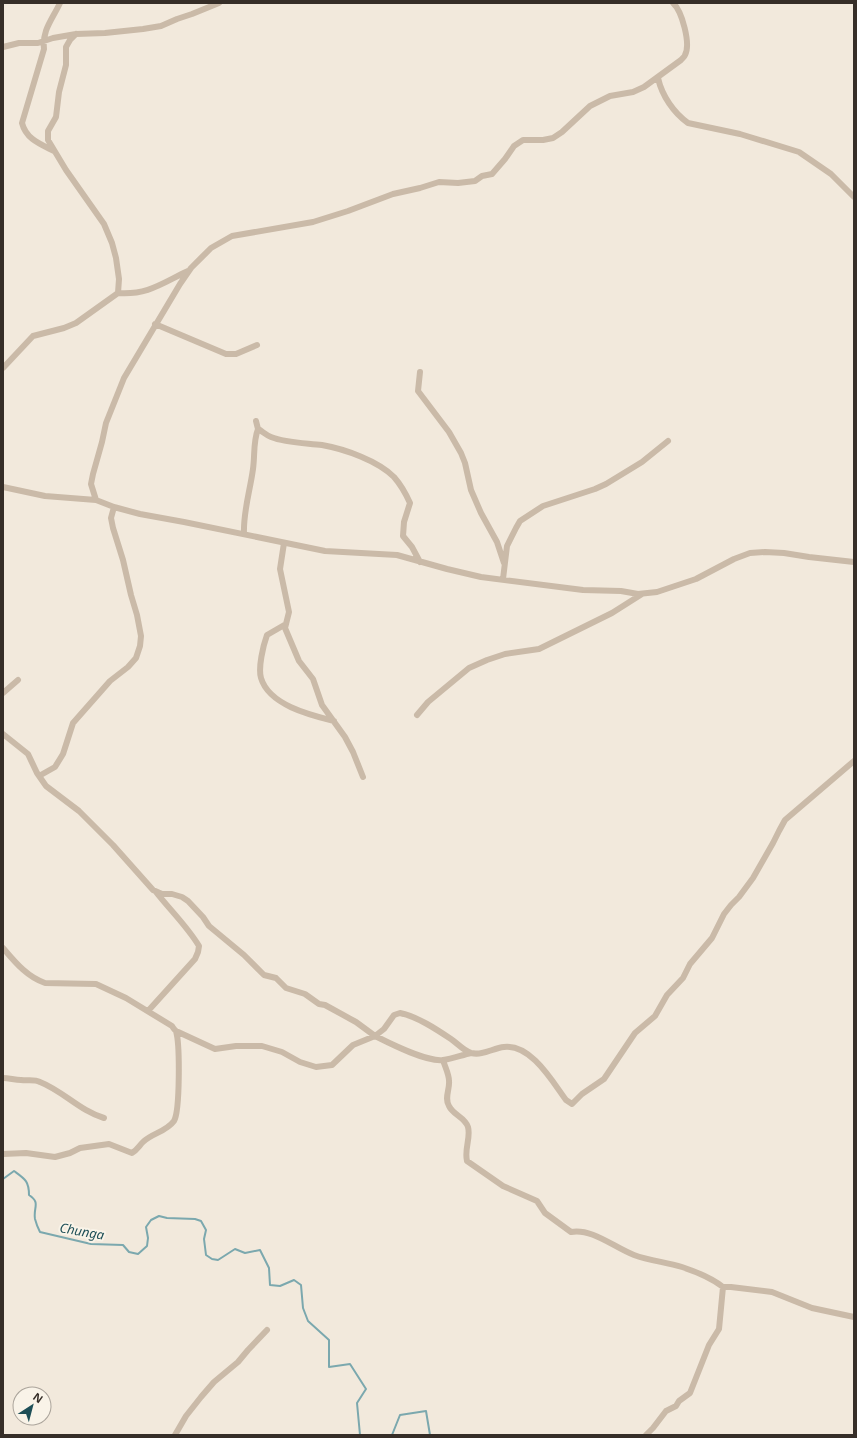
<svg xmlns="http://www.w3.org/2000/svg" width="857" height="1438" font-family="'Noto Sans',sans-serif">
<rect width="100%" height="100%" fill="#f2e9dc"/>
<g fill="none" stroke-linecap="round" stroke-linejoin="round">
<path stroke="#7ba8ae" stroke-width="2" d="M3 1179 14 1171C25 1179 29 1181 29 1195 41 1203 33 1207 35 1219 36 1223 38 1228 40 1232L91 1244 123 1245 129 1252 138 1254 147 1246 148 1238 146 1227 151 1220 159 1216 167 1218 195 1219 201 1221 206 1230 204 1239 206 1255 212 1259 218 1260 235 1249 245 1253 260 1250 269 1268 270 1285 280 1286 294 1280 301 1285 303 1308 308 1321 329 1340V1367L350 1364 366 1389 357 1403 360 1435H362
M392 1435 400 1415 426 1411 430 1435"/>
<path stroke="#cabaa8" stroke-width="6" d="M76 34 70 40 66 47V65L59 92 56 117 48 131V140L66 170 104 224 112 243 116 258 119 279 118 293C149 295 162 283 188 271
M3 47 19 43H38L53 38 76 34 105 33 143 29 161 26 177 19 192 14 219 3
M658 78C662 96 674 113 688 123L740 134 799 152 831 174 854 197
M54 151C40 144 26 139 22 123L44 49C42 30 52 20 60 3
M155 324 226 354H236L257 345
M3 368 33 336 64 328 76 323 118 293
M420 372 418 391 449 432 461 453 465 463 471 490 481 513 497 542 504 563
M256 421 258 429C262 431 266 435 271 437 286 443 306 443 322 445 345 449 378 461 394 477 401 485 406 494 410 503L404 522 403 536 412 547 420 562
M3 487 45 496 96 500 114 507 140 514 184 522 325 551 397 555 447 569 481 577 583 590 621 591 638 594 657 592 696 579 734 559 750 553 765 552 784 553 809 557 854 562
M96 500 91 484 93 474 102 442 106 423 124 378 180 284 191 268 211 248 232 236 313 222 348 211 393 194 420 188 439 182 458 183 475 181 482 176 492 174 505 159 514 146 523 140H543L553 138 562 132 590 106 610 96 633 92 644 87 681 60C682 59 685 56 685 55 691 44 682 11 673 3
M244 534C243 512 250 491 253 469 255 455 253 442 258 429
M284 543 280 569 289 612 285 628 299 661 313 679 322 705 345 737 353 752 363 777
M503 579 507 546 516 528 520 521 543 506 595 489 606 484 642 462 668 441
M286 624 267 635C263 646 258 668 261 678 269 705 310 715 334 721
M3 693 18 680
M417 715 428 702 469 668 487 660 505 654 539 649 612 613 642 594
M3 734 28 754 37 773 46 786 79 811 113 845 153 890 162 894H172L182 897 188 901 203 917 209 926 244 955 264 975 276 978 286 988 305 994 319 1004 325 1005 356 1022 375 1036 384 1029 394 1015 400 1013C418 1017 436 1029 451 1039 457 1043 464 1051 471 1053 483 1056 493 1048 504 1047 531 1044 552 1081 566 1100L572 1104 582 1094 604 1079 635 1033 655 1016 667 995 683 978 690 964 712 938 724 914 731 905 739 897 753 878 773 843 779 831 785 820 854 761
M39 776 55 767 63 754 73 723 110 681 128 667 136 658 140 646 141 636 137 615 131 595 123 560 113 528 111 518 114 507
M3 948C15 962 27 977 45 983L96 984 126 998 172 1026C172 1026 175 1031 176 1031 180 1044 180 1111 174 1121 166 1132 152 1133 143 1142 139 1146 137 1150 132 1153L109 1144 80 1148 70 1153 55 1157 26 1153 3 1154
M148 1011 195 959 198 952 199 946C187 926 170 910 156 892
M176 1031 215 1049 236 1046H262L282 1052 300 1062 316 1067 332 1065 353 1045 375 1036C391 1044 426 1062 443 1060 452 1059 462 1055 471 1053
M443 1060C445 1067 449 1074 449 1081 450 1089 444 1098 449 1106 453 1115 465 1117 468 1127 471 1138 464 1149 467 1161L503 1186 537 1201 545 1213 571 1232C592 1228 615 1248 634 1255 650 1261 666 1262 682 1267 694 1271 713 1279 723 1287H731L772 1292 812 1308 854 1317
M3 1078C9 1078 15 1080 21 1080 28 1081 34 1079 40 1082 63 1091 80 1111 104 1118
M175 1435 186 1416 201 1397 214 1382 238 1362 248 1350 267 1330
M646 1435 653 1428 666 1411 676 1406 679 1401 690 1393 709 1345 719 1329 723 1287"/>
</g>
<g text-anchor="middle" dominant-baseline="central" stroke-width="4" stroke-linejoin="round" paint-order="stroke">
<g font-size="13" font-style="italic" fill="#1e4f57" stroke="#f9f3e8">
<text transform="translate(82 1231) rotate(10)">Chunga</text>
</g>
</g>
<rect width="857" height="1438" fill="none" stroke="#362e28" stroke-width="8"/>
<g transform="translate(32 1406) rotate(36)"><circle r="19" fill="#f9f3e8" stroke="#aba49b"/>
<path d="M0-3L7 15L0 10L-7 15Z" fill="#1e4f57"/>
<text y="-6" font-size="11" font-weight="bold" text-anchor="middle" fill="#362e28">N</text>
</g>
</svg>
